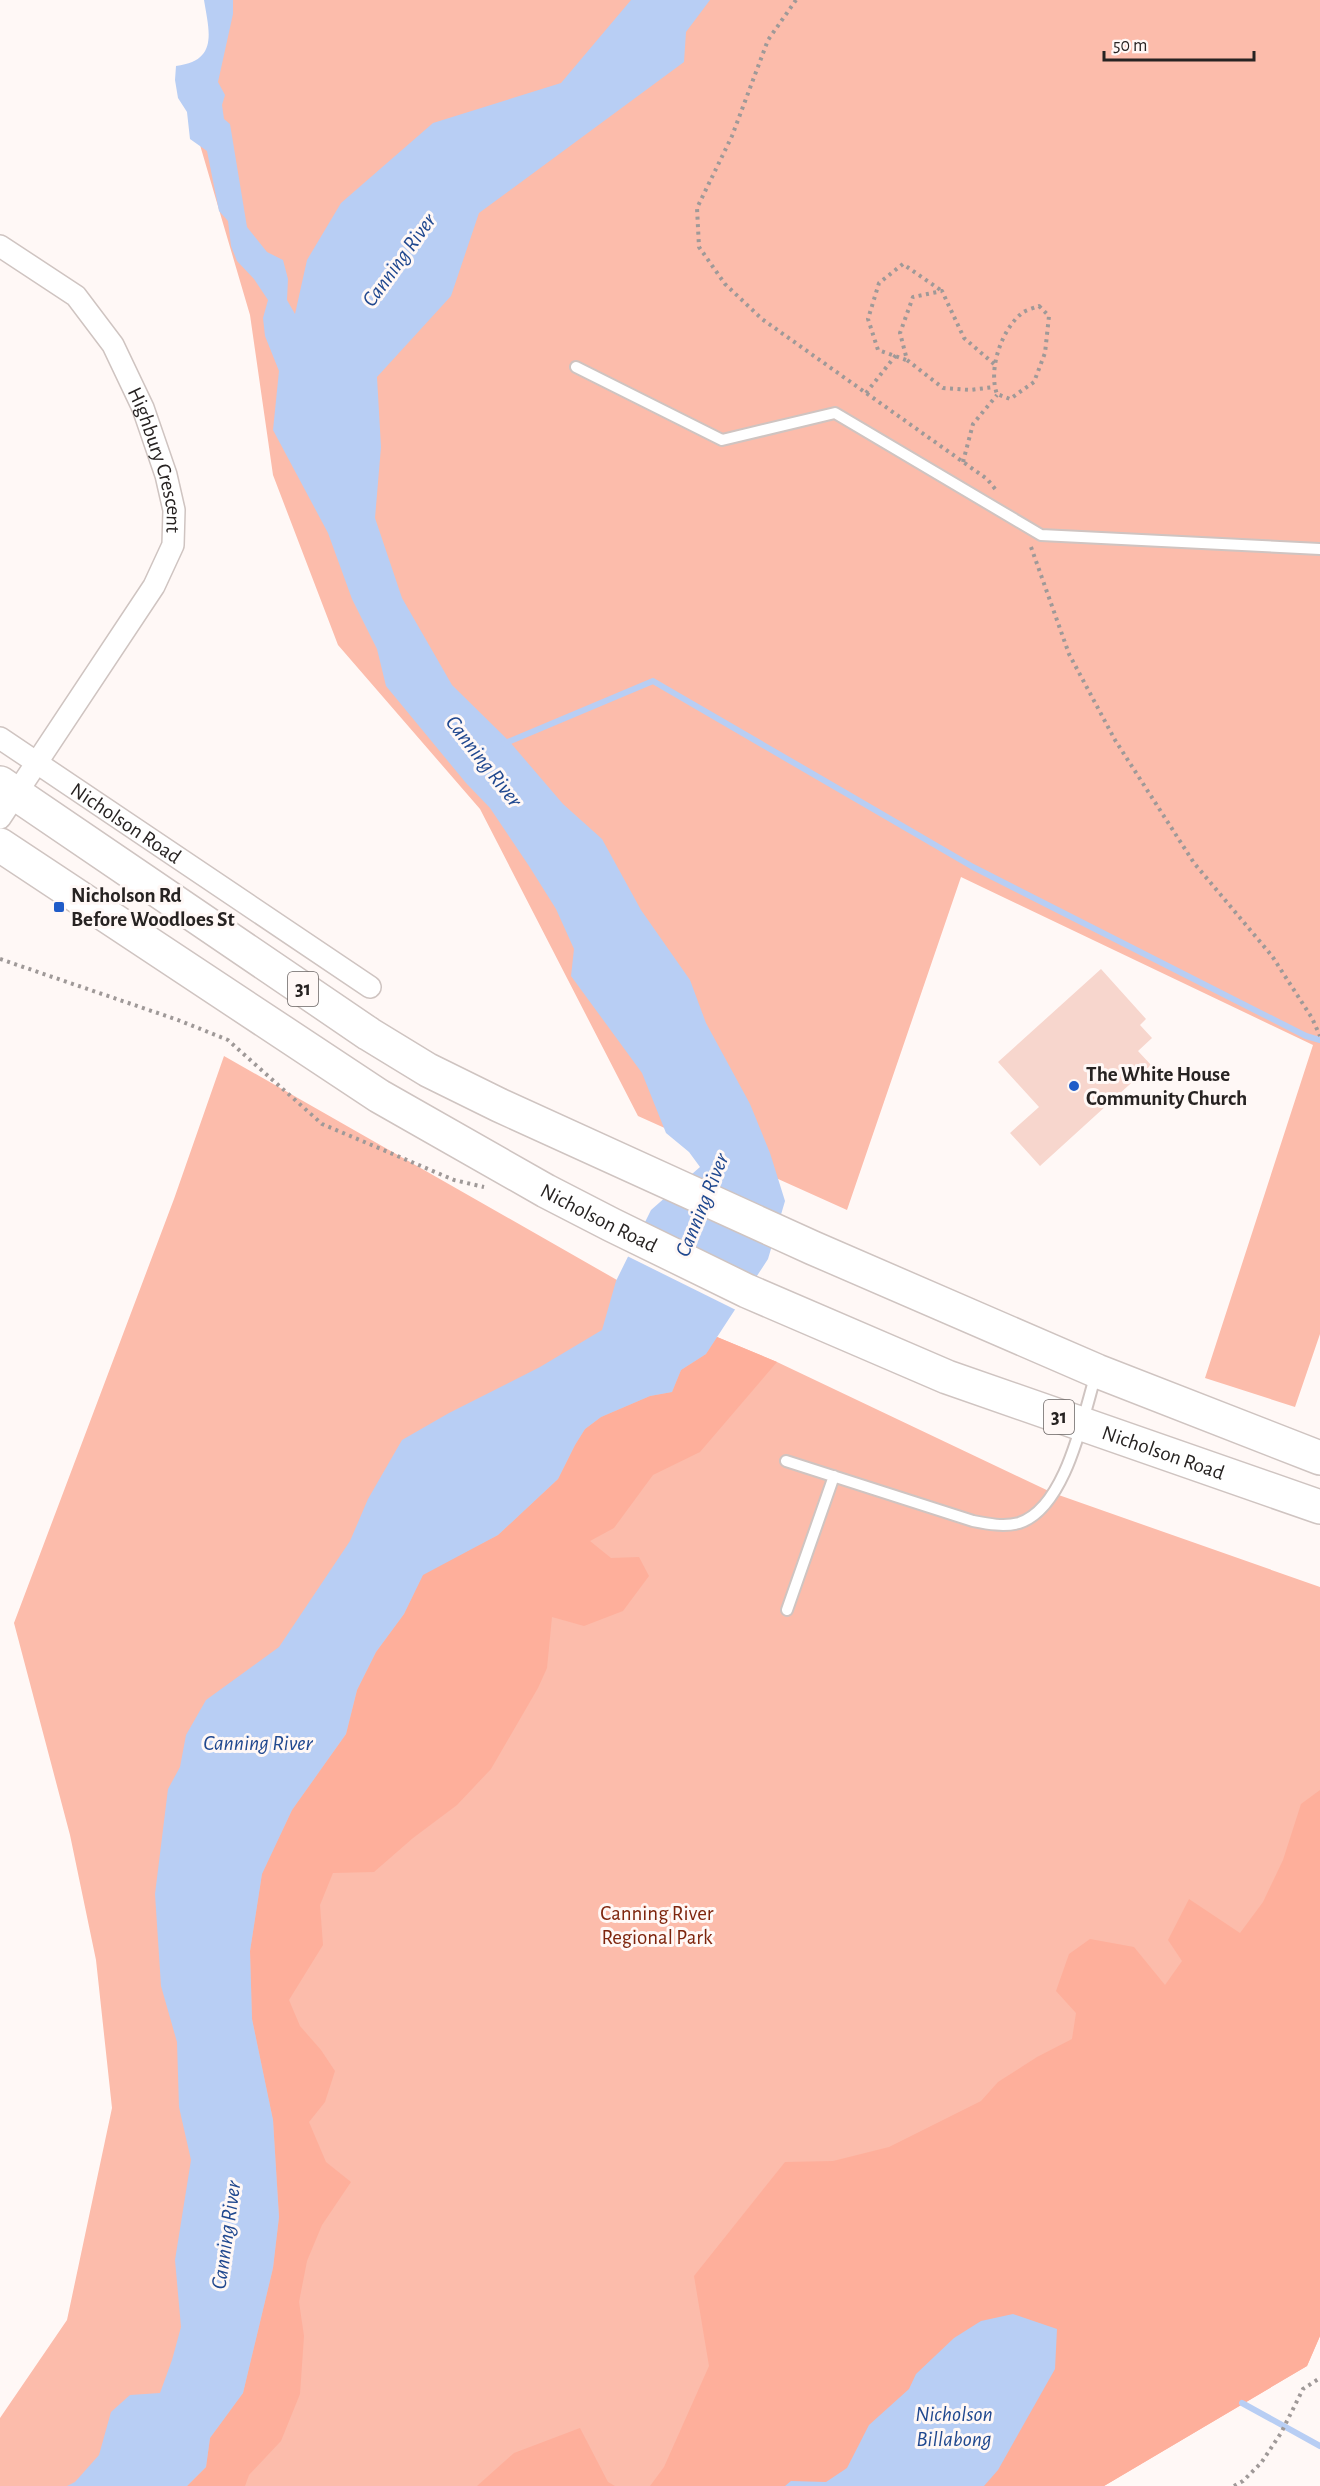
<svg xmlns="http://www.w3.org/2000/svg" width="1320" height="2486" font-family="'Alegreya Sans',sans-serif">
<rect width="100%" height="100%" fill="#fff8f6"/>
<path fill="#fcbcab" d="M229 0H1320V1334L1295 1407 1205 1378 1313 1045 961 877 847 1210 638 1116 480 809 338 645 273 475 250 315 200 145Z
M224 1056 717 1337 777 1362 1053 1493 1320 1587V2336L1307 2366 1104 2486H0V2418L67 2320 112 2108 96 1960 70 1835 14 1623 174 1199Z"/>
<path fill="#feaf9b" d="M717 1337 777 1362 700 1452 653 1475 614 1528 590 1541 611 1558 639 1557 649 1576 623 1611 584 1626 552 1617 547 1668 538 1688 491 1769 457 1805 413 1838 374 1872 333 1873 320 1905 323 1945 289 2000 300 2026 321 2050 335 2071 325 2102 309 2122 326 2162 351 2182 322 2225 307 2261 299 2302 304 2336 300 2394 281 2441 249 2475 245 2486H187L206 2467 210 2438 243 2393 273 2268 279 2217 273 2120 252 2019 250 1951 262 1873 292 1810 346 1734 357 1690 376 1652 404 1614 423 1574 498 1535 558 1479 575 1445 585 1429 601 1417 650 1396 672 1392 681 1370 706 1354Z
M1320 1790V2336L1307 2366 1104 2486H650L664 2467 709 2366 694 2276 785 2162 833 2161 889 2147 981 2101 998 2082 1037 2057 1072 2039 1076 2013 1056 1991 1069 1954 1090 1939 1134 1947 1165 1985 1182 1961 1168 1940 1189 1899 1240 1933 1263 1902 1283 1860 1301 1804Z
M580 2428 608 2482 615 2486H477L514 2453Z"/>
<path fill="#b8cef4" d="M204 0H233V14L218 82 225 95 222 105 224 119 230 124 247 227 267 252 283 260 288 279 287 300 295 314 307 260 341 203 433 123 561 83 631 0H710L686 32 684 62 479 213 451 296 377 377 381 447 375 518 402 598 452 685 509 741 563 804 602 839 641 910 690 980 706 1023 750 1104 770 1153 785 1201 768 1259 706 1354 681 1370 672 1392 650 1396 601 1417 585 1429 575 1445 558 1479 498 1535 423 1575 404 1614 376 1652 357 1690 346 1734 292 1810 262 1874 250 1951 252 2019 273 2120 279 2217 273 2268 243 2393 210 2438 206 2467 187 2486H67L75 2482 99 2455 111 2412 130 2395 160 2393 172 2360 181 2327 175 2260 191 2160 179 2107 177 2042 161 1986 155 1894 168 1789 180 1767 186 1735 206 1700 279 1647 350 1541 368 1499 402 1440 449 1413 540 1367 602 1330 616 1281 651 1210 700 1167 689 1152 666 1133 642 1073 571 976 574 949 556 909 529 866 490 808 466 783 386 686 377 649 352 599 328 533 273 430 279 371 265 336 263 318 268 300 254 279 237 261 231 246 228 221 219 211 207 151 190 139 187 112 178 98 175 80 176 66C219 61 209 31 204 0Z
M1013 2314 1057 2329 1055 2369 998 2470 984 2486H785L791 2481 826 2482 847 2468 869 2425 909 2389 916 2374 954 2338 981 2321Z"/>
<path fill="#fff8f6" d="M640 1224 757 1281 738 1311 625 1255Z"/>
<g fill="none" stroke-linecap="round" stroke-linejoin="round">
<path stroke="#b8cef4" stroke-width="6" d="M503 744 653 681 973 867 1306 1036 1320 1040
M1242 2403 1320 2446"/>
</g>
<path fill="#f7d6cd" d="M1101 969 1146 1019 1140 1025 1152 1038 1138 1051 1151 1065 1040 1166 1010 1133 1039 1107 998 1062Z"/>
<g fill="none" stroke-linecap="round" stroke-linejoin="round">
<g stroke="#cfc4c1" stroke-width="14">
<path id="service" d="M576 367 722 440 835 413 1041 535 1320 549
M786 1461 973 1521C988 1524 1004 1527 1019 1523 1066 1508 1083 1416 1096 1374
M787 1610 834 1476"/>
</g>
<g stroke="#cfc4c1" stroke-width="24">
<g id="minor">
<path id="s1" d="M0 246 76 296 113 345 143 408 166 475 174 510 173 545 154 586 0 818"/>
<path id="s2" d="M0 738 370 987"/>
</g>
</g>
<g stroke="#cfc4c1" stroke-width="36">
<g id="primary">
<path d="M0 783 369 1034 428 1070 499 1105 813 1248 1097 1371 1320 1458"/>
<path id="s3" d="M0 845 379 1096 546 1191 612 1225 747 1291 947 1377 1320 1507"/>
</g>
</g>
<path stroke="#9f9998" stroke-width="4" stroke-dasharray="3 4.5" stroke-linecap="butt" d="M796 0 768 40 732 136 697 208 699 247 725 284 762 319 987 479 996 490
M1039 306 1049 316 1045 353 1034 382 1010 399 997 394C988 370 1001 330 1022 313 1026 310 1034 308 1039 306Z
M906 360 878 350 868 319 879 283 903 264 942 291
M994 364 964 338 942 291 913 297 900 333 907 360 943 388 970 390 994 387
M866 393 896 355
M963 462 973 424 997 395
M1031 547 1069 654 1115 740 1194 863 1272 956 1312 1018 1320 1036
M0 959 178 1020 228 1040 322 1124 454 1180 484 1187
M1234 2486 1243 2481 1261 2463 1281 2433 1303 2389 1320 2378"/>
<use href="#service" stroke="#fff" stroke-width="10"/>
<use href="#minor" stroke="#fff" stroke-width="21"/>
<use href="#primary" stroke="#fff" stroke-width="33"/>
</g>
<g fill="#205cc8" stroke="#fff8f6" stroke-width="2">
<rect x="53" y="901" width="12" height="12" rx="3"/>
<circle cx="1074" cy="1086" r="6"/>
</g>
<g text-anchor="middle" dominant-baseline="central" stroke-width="6" stroke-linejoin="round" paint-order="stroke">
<g fill="#fff8f6" stroke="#686362" stroke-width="1.5">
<rect x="288" y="972" width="30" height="34" rx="4.5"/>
<rect x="1044" y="1400" width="30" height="34" rx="4.5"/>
</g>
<g font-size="20" font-weight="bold" fill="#272322">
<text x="303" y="989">31</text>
<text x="1059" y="1417">31</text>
</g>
<g font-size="21" fill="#272322" stroke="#fff8f6">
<text stroke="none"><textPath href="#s1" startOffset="276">Highbury Crescent</textPath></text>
<text stroke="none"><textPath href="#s2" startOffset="152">Nicholson Road</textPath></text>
<text stroke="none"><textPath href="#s3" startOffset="706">Nicholson Road</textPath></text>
<text stroke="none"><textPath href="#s3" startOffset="1318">Nicholson Road</textPath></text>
</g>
<g font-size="21" font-weight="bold" fill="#272322" stroke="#fff8f6" text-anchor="start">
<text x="71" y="895">Nicholson Rd<tspan x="71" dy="24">Before Woodloes St</tspan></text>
<text x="1086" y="1074">The White House<tspan x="1086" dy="24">Community Church</tspan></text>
</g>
<g font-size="21" fill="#7e250d" stroke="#fff8f6">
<text x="657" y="1913">Canning River<tspan x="657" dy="24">Regional Park</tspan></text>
</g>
<g font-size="22" font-style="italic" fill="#20488f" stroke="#fff8f6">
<text transform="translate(399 260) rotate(-54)">Canning River</text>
<text transform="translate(484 761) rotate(52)">Canning River</text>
<text transform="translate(702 1205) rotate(-68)">Canning River</text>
<text x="258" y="1743">Canning River</text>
<text transform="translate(226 2235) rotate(-82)">Canning River</text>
<text x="954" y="2414">Nicholson<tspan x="954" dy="25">Billabong</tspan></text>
</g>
</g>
<path d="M1104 51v9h150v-9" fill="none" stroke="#272322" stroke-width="3"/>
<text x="1113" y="51" font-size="18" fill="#272322" stroke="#fff8f6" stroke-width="4.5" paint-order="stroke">50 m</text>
</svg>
